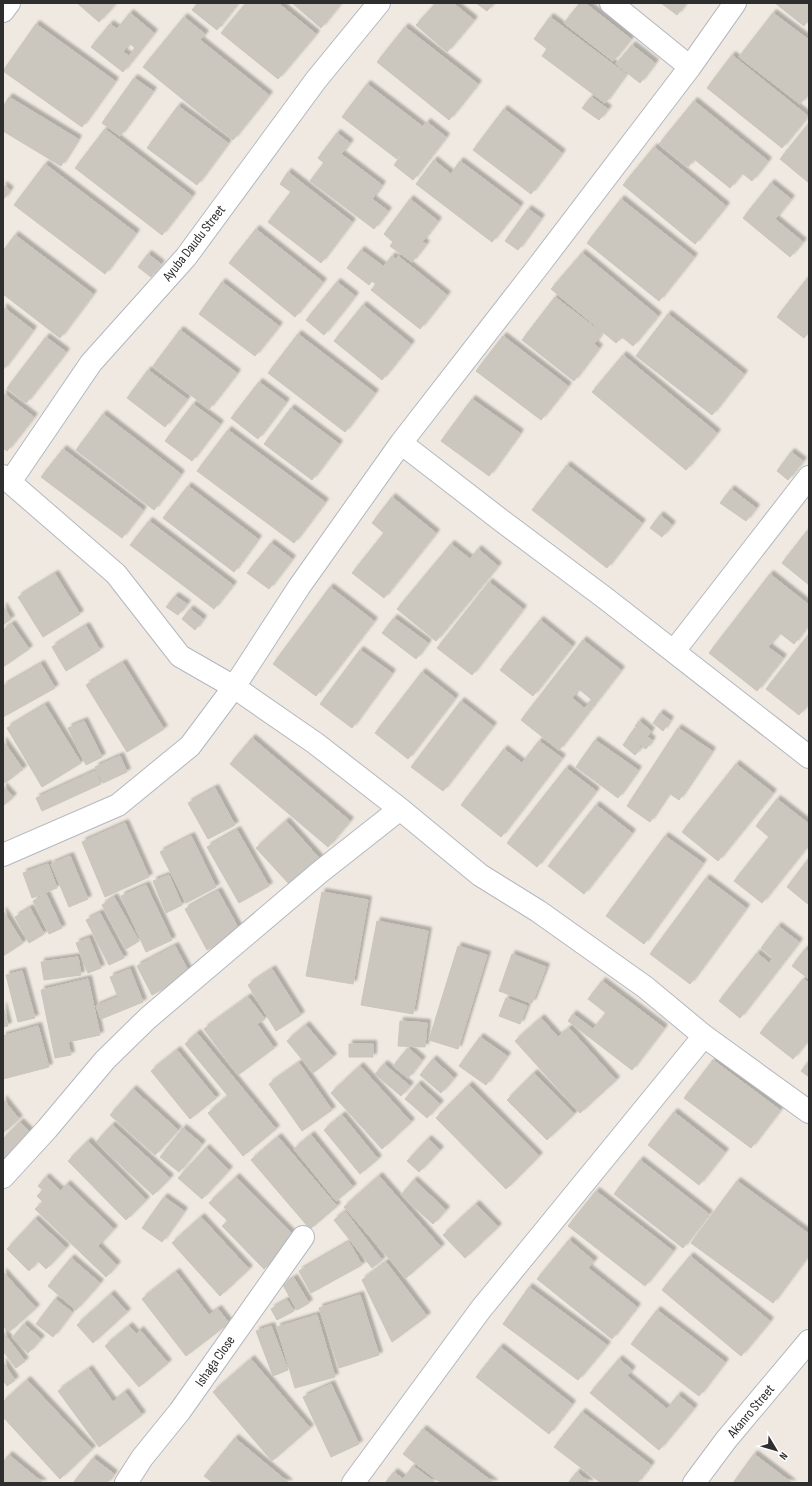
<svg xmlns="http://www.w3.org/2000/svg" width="812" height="1486" font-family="'Sofia Sans Condensed',sans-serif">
<defs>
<filter id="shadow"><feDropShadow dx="3.5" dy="-3.5" stdDeviation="1" flood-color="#0004"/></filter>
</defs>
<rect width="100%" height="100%" fill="#efe9e1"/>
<path fill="#cbc7bf" stroke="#cbc5ba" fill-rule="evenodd" filter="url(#shadow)" d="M77 3H116L99 22Z
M198 3H238L217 30 192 10Z
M246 3H278L316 34 278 79 221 33Z
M292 3H341L321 28Z
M436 3H453L474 20 447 52 416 25Z
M476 3H494L487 11Z
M580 3H585L631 39 613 61 564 23Z
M661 3H686L677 15Z
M775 3H809V19L804 26Z
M130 13 154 33 123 72 91 47 110 24 117 29ZM129 43 135 48 129 56 123 52Z
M773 13 809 40V93L800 104 739 57Z
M184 17 205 34 200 40 269 95 233 140 143 67Z
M550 17 626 74 605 103 542 56 547 49 534 39Z
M36 24 115 81 82 127 3 71Z
M405 27 478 84 449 120 377 62Z
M632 45 655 63 640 83 616 64Z
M732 55 808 116 782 148 707 88Z
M134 78 153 91 120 136 102 123Z
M367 84 422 126 397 159 342 117Z
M9 97 78 139 61 166 3 131V107Z
M591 97 608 109 599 120 582 108Z
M694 101 768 161 752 181 742 173 730 188 694 159 688 167 659 144Z
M178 106 228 143 197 185 147 148Z
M504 109 562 153 531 194 473 150Z
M427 122 446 137 413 180 394 165Z
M809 123V183L780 159Z
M105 129 192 196 162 235 75 168Z
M337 133 350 143 341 154 382 185 372 199 388 211 374 229 310 181 324 163 318 158Z
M654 147 726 206 695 244 623 185Z
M434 160 451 174 460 161 520 206 492 242 416 184Z
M45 164 136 233 105 274 14 205Z
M288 172 352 222 321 263 268 222 291 192 280 184Z
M771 183 791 199 775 219 803 242 790 257 743 218Z
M3 185 10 190 3 200Z
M410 199 438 221 422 242 426 244 412 262 390 246 393 242 384 234Z
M621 199 694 257 659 301 587 243Z
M528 209 541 218 518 250 505 241Z
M256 229 323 282 295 317 229 263Z
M15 235 93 294 60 338 3 294V251Z
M361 250 383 266 369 285 347 268Z
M582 253 658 316 633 346 622 337 616 343 551 289Z
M148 254 161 264 151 277 138 267Z
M392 256 396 259 398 256 447 295 420 329 371 290 376 284 372 281Z
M809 276V332L804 338 777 317Z
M222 282 279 326 255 356 199 314Z
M337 282 355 296 324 335 306 320Z
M555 297 602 333 594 344 599 348 574 381 522 340Z
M363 305 411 344 382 380 334 341Z
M3 307 33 330 3 370Z
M668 314 744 374 712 415 636 356Z
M180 330 237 373 209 409 153 366Z
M298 334 375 393 345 432 268 373Z
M503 336 568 386 541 420 476 371Z
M46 337 66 352 26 403 7 388Z
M623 355 717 433 686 470 592 392Z
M148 370 187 399 165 427 127 398Z
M259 382 286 402 258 439 231 418Z
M3 393 34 417 7 451 3 448Z
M472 399 520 433 489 476 441 441Z
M193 404 220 424 192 461 165 441Z
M291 408 339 444 312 480 264 444Z
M103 414 181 474 154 510 76 450Z
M228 430 325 502 294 543 197 471Z
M63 449 143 510 122 538 41 477Z
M791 452 803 461 788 480 777 471Z
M567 465 642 523 607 568 532 510Z
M188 486 258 539 234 572 163 518Z
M731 489 756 508 746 521 720 503Z
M392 497 436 533 384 598 352 573 384 533 372 523Z
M660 515 672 525 662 537 650 528Z
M149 521 233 585 214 609 130 545Z
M807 531 809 532V585L782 563Z
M271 543 292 559 269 589 247 573Z
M451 544 470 559 478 549 498 566 436 641 397 609Z
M55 574 80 614 43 637 18 597Z
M770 574 809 605V624L794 644 780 633 768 647 783 658 757 691 709 653Z
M489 582 523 609 472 675 437 648Z
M330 587 374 621 316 696 273 664Z
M175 596 187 604 178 615 166 607Z
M3 606 11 619 3 625Z
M190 609 203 619 195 630 182 619Z
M394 618 428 643 416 659 382 633Z
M540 620 572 646 533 696 500 670Z
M12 624 29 649 3 667V630Z
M86 626 100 650 66 671 52 647Z
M809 634V703L799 715 766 689Z
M583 640 621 670 559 750 521 720ZM579 689 592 700 584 708 572 698Z
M360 650 392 673 352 728 320 704Z
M123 663 164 729 127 752 86 685Z
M41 664 55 688 3 717V686Z
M422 672 455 698 408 759 375 733Z
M461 701 493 726 443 791 411 767Z
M45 705 81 763 42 787 7 728Z
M660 713 670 720 663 731 653 723Z
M84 721 102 757 86 765 68 728Z
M639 721 651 731 648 736 635 726Z
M635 728 652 740 646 749 628 737Z
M678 728 712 751 679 800 669 793 650 822 627 806Z
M252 738 350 821 328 847 230 764Z
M628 738 641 748 635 755 623 745Z
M595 740 638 770 618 798 576 767Z
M3 741 23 769 5 783 3 780Z
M539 741 562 758 501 837 461 805 504 749 522 763Z
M120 756 127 772 103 783 95 767Z
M736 764 773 793 718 861 682 832Z
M566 768 596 791 537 867 507 843Z
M95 771 101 784 42 811 36 798Z
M3 786 13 797 3 806Z
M215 788 235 825 208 839 188 803Z
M777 799 809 824V844L762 903 734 881 769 837 756 826Z
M596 805 632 833 584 894 548 866Z
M286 821 320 859 290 885 256 848Z
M125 823 149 877 105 897 82 842Z
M237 830 269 886 239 903 207 847Z
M191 836 216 887 186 903 160 852Z
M665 836 703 863 644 944 606 916Z
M70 856 88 899 69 907 51 864Z
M809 858V905L787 887Z
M48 864 57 888 32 898 23 873Z
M169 875 182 905 166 913 153 881Z
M706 878 746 908 690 984 650 954Z
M146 885 172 940 146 952 121 896Z
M218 891 240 931 207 950 185 909Z
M322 892 368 900 353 984 306 976Z
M46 894 62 928 49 934 33 901Z
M114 897 139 941 126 949 102 905Z
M30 908 44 934 29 943 15 917Z
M3 911 23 943 3 956Z
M100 913 124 958 109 965 86 920Z
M377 921 428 931 413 1014 361 1005Z
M778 926 799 942 740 1018 719 1001 757 953 769 963 773 958 761 948Z
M89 938 101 968 88 973 76 943Z
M175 946 190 974 152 995 137 966Z
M458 946 487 955 458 1049 429 1040Z
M805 949 809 952V979L792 966Z
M512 954 546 967 532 1003 499 991Z
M78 957 81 975 44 980 41 962Z
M130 969 143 1002 101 1019 96 1006 118 997 110 977Z
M272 969 301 1015 276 1031 248 985Z
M22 971 35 1018 18 1022 6 975Z
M88 979 100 1035 68 1042 71 1055 55 1058 41 990Z
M803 979 809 983V1039L793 1059 760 1033Z
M602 981 664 1028 632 1070 568 1021 573 1014 593 1029 606 1013 588 999Z
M248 997 265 1019 257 1024 274 1048 238 1075 204 1029Z
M506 998 527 1006 520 1024 499 1016Z
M3 1006 8 1026 3 1027Z
M541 1018 558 1037 569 1028 616 1080 580 1113 515 1041Z
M400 1021 427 1023 425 1047 398 1046Z
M306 1025 333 1057 313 1073 287 1041Z
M38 1026 49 1067 3 1079V1036Z
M197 1033 276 1129 243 1156 208 1113 228 1096 185 1044Z
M480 1037 507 1056 486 1085 459 1066Z
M349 1044H373V1057H349Z
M408 1048 422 1060 408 1078 393 1066Z
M177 1050 216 1098 190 1119 151 1071Z
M433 1059 454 1078 441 1093 420 1075Z
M713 1060 780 1110 751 1148 684 1098Z
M809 1061V1077L801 1071Z
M299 1063 332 1110 302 1131 269 1084Z
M384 1064 410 1086 401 1096 375 1074Z
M360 1066 411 1122 382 1149 331 1093Z
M534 1073 574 1114 547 1140 507 1100Z
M418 1084 440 1104 427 1118 405 1099Z
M469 1085 539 1156 506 1189 436 1118Z
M133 1089 178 1130 155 1155 110 1115Z
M3 1099 19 1119 3 1133Z
M674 1112 725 1152 699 1185 648 1145Z
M342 1115 378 1159 360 1174 324 1130Z
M20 1122 35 1137 3 1165V1139Z
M112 1125 170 1178 153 1195 96 1142Z
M183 1128 202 1144 179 1172 160 1157Z
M311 1135 353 1187 336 1201 294 1149Z
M278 1137 337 1206 310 1229 251 1160Z
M428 1139 440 1150 419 1172 407 1161Z
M88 1141 146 1200 126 1220 68 1161Z
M206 1148 229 1170 202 1199 178 1178Z
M640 1160 709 1214 683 1248 614 1194Z
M379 1176 441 1247 406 1278 344 1207Z
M46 1177 61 1191 67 1184 114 1229 98 1246 117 1265 106 1277 35 1209 43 1202 37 1196 43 1190 38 1186Z
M236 1177 296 1238 264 1269 222 1226 228 1221 209 1203Z
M414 1180 446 1210 433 1224 401 1195Z
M737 1181 809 1234V1254L773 1303 691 1243Z
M596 1191 673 1251 645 1286 568 1226Z
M164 1197 184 1211 162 1242 142 1228Z
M476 1204 498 1227 465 1258 443 1235Z
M345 1211 382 1260 372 1268 334 1220Z
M201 1217 249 1269 220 1296 172 1243Z
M35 1219 66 1248 46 1269 38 1261 29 1271 7 1249Z
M569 1240 594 1261 588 1268 637 1307 612 1339 537 1279Z
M349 1242 362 1265 311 1293 299 1271Z
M690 1256 770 1321 741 1356 662 1290Z
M71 1258 100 1283 76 1310 48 1286Z
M386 1262 427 1316 392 1342 362 1280Z
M3 1272 36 1308 9 1332 3 1326Z
M176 1272 209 1315 218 1309 229 1323 186 1356 142 1299Z
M294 1278 309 1303 297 1310 283 1285Z
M529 1287 607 1345 578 1380 503 1324Z
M111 1294 127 1312 93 1343 77 1325Z
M360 1295 379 1355 339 1368 319 1308Z
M55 1299 72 1312 53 1337 36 1324Z
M287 1300 294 1311 277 1320 271 1309Z
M657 1310 725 1362 699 1396 631 1344Z
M317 1315 335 1377 295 1388 277 1327Z
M24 1324 41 1339 28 1353 12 1338Z
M129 1326 136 1334 140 1330 168 1363 139 1387 105 1346Z
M271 1326 288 1370 273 1376 256 1331Z
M3 1332 25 1361 16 1368 3 1351Z
M500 1347 572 1404 549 1434 476 1377Z
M251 1359 310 1428 272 1461 213 1392Z
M619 1359 632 1370 627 1376 667 1409 678 1395 694 1408 659 1450 590 1393Z
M3 1362 15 1380 7 1386 3 1380Z
M89 1369 113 1402 125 1392 142 1415 99 1447 58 1391Z
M27 1380 92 1449 60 1479 3 1417V1402Z
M331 1384 359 1444 331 1457 303 1397Z
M582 1412 651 1465 637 1483H601L554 1447Z
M423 1429 494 1483H441L403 1454Z
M235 1438 289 1483H213L204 1476Z
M754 1454 792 1483H733Z
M9 1455 43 1483H3V1462Z
M93 1458 114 1474 107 1483H73Z
M413 1466 436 1483H385L394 1472 403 1479Z
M577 1472 590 1483H568Z"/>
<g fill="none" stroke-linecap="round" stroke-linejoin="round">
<g stroke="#b4b7c1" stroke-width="24">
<path id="minor" d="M611 3 690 67
M3 11 9 3
M401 443 502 521 605 598 809 757
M3 476 116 574 180 656 234 687 315 743 400 809 480 875 538 911 645 987 704 1036 809 1112
M10 482 91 363 186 257 316 80 379 3
M674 651 809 477
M3 855 118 805 190 746 234 687 299 587 401 443 540 264 690 67 735 3
M3 1177 47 1129 105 1060 148 1018 320 872 400 809
M126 1483 142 1458 180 1411 303 1237
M353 1483 481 1309 704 1036"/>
</g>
<g stroke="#b4b7c1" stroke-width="24">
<path id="tertiary" d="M694 1483 726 1440 809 1341"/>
</g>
<use href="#minor" stroke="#fff" stroke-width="22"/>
<use href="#tertiary" stroke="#fff" stroke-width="22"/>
</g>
<g text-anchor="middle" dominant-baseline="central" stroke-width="3" stroke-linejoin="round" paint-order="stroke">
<g font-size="14" fill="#2e2e2e" stroke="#fff">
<text transform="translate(194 243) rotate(-52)">Ayuba Daudu Street</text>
<text transform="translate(215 1361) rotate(-55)">Ishaga Close</text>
<text transform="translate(751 1411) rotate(-50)">Akanro Street</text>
</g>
</g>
<rect width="812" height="1486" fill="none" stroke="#2e2e2e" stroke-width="8"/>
<g transform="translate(776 1450) rotate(128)" stroke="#ffffff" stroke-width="3" paint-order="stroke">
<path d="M0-3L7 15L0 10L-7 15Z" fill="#2e2e2e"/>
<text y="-6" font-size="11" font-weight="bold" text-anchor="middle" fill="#2e2e2e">N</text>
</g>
</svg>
